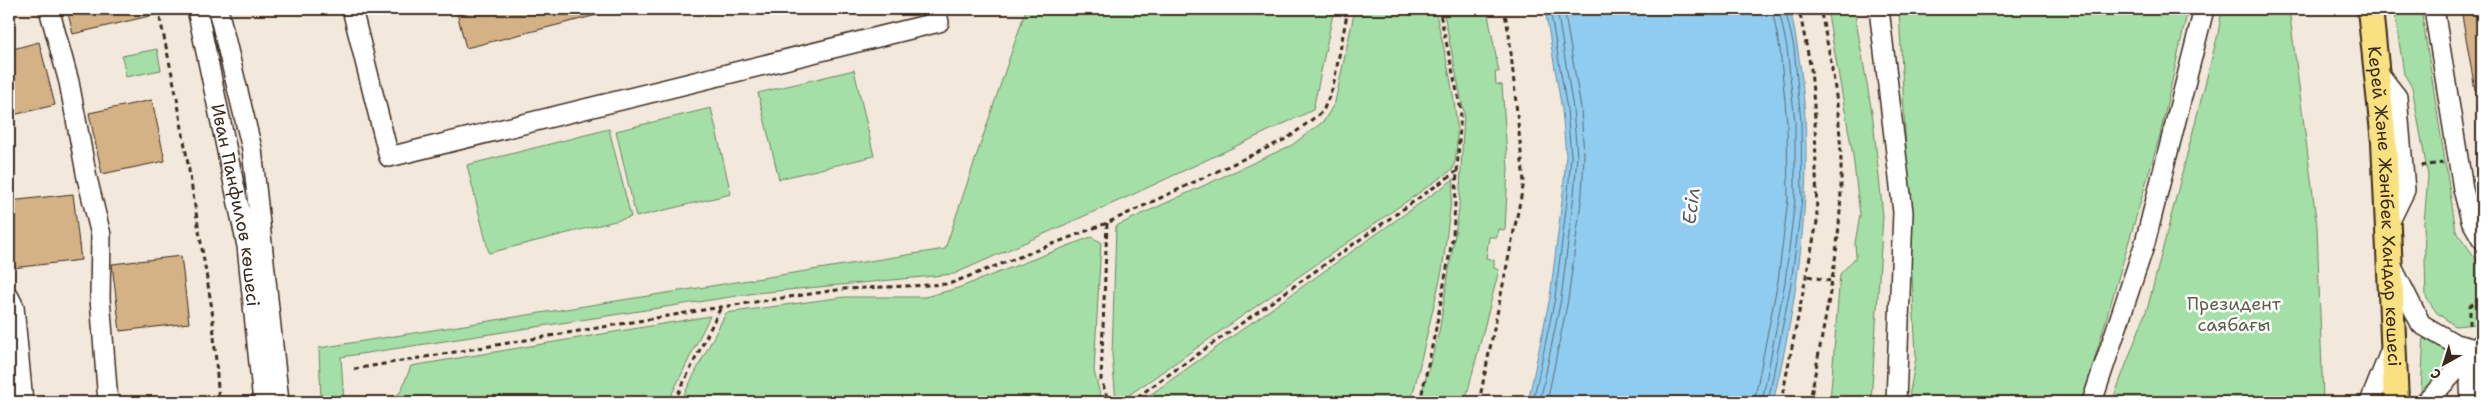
<svg xmlns="http://www.w3.org/2000/svg" width="2491" height="411" font-family="'Shantell Sans',sans-serif">
<rect width="100%" height="100%" fill="#f2e8db"/>
<filter id="ink" filterUnits="userSpaceOnUse"><feTurbulence type="fractalNoise" baseFrequency=".02" numOctaves="2"/><feDisplacementMap in="SourceGraphic" scale="10" xChannelSelector="R" yChannelSelector="G"/><feConvolveMatrix kernelMatrix="1 2 1 2 8 2 1 2 1" color-interpolation-filters="sRGB"/></filter>
<g filter="url(#ink)">
<path fill="#a3dfa6" stroke="#6f8462" d="M1026 9H1334L1313 110 1134 194 954 274 756 293 341 357 344 402H321L319 348 945 249Z
M1355 9H1435C1444 52 1466 128 1453 169L1119 402H1116L1112 355 1116 226 1292 145 1324 121 1335 102Z
M1443 9H1487L1499 72H1495L1496 84 1502 85 1508 169 1505 230 1498 229 1497 237H1489L1486 258 1494 260V268L1499 270 1465 402H1419L1439 332 1459 209 1464 113Z
M1827 9H1854L1873 119 1883 216 1871 402H1830L1840 274 1856 257 1855 243 1860 215 1853 156Z
M1899 9H2188L2160 135 2082 402H1908L1916 358Z
M2222 9H2289L2317 226 2323 402H2112L2148 306 2218 34Z
M2394 9H2421L2456 231 2482 267V321L2477 324 2455 326 2437 313 2426 297 2424 223 2428 176 2412 87 2404 74Z
M157 49 161 70 126 77 122 56Z
M854 70 874 156 779 179 758 93Z
M711 108 731 194 636 217 616 131Z
M609 129 631 217 489 253 467 165Z
M1454 179 1442 271 1411 402H1140Z
M1091 237 1101 242 1094 371 1102 402H680L726 313 844 297H925L958 288Z
M710 316 668 402H438C415 393 411 402 391 402L401 391 411 366Z
M2424 333 2460 352 2421 393Z"/>
<path fill="#8fccef" stroke="#6d8b9b" d="M1545 9H1790C1820 141 1804 272 1773 402H1528L1550 297 1563 193 1566 155 1562 110Z"/>
<g fill="none" stroke-linecap="round" stroke-linejoin="round">
<path stroke="#5d6b72" stroke-width="1" d="M1533 402 1555 298 1568 193 1571 156 1567 109 1550 9
M1540 402 1561 299 1574 194 1577 156 1573 109 1557 9
M1547 402 1568 300 1582 194 1584 156 1581 108 1564 9
M1754 402 1778 281 1788 199 1787 123 1780 49 1772 9
M1762 402 1785 282 1795 199V122L1787 48 1779 9
M1768 402 1791 283 1802 199 1801 122 1794 47 1785 9"/>
</g>
<path fill="#d4b286" stroke="#3b2a1e" d="M67 9H157L158 14 73 34Z
M456 9H601V14L466 48Z
M2461 9H2482V89L2475 90Z
M39 42 55 105 9 116V50Z
M152 100 165 161 102 174 89 113Z
M73 194 81 260 12 268 9 240V201Z
M181 256 189 323 120 331 112 264Z"/>
<g fill="none" stroke-linecap="round" stroke-linejoin="round">
<g stroke="#3b2a1e" stroke-width="22">
<g id="minor">
<path d="M49 9 69 82 87 178 101 235 100 298 108 402"/>
<path id="s1" d="M197 9 247 246 263 402"/>
<path d="M218 9 252 149 279 402"/>
<path d="M352 9 389 157 939 22 935 9"/>
<path d="M1879 9 1903 212 1896 402"/>
<path d="M2434 9 2463 189 2471 220 2482 239"/>
<path d="M2376 70 2397 97 2405 190 2388 225"/>
<path d="M2391 265 2421 324 2455 344 2475 349"/>
<path d="M9 297 14 307 23 402"/>
<path d="M2092 402 2145 243 2204 9"/>
<path d="M2370 402 2392 347"/>
<path d="M2426 402 2482 343"/>
<path d="M2471 402 2470 384 2475 349"/>
</g>
</g>
<g stroke="#3b2a1e" stroke-width="28">
<g id="major">
<path id="s2" d="M2370 9 2384 142 2396 402"/>
</g>
</g>
<path stroke="#3b2a1e" stroke-width="3" stroke-dasharray="5 4" stroke-linecap="butt" d="M158 9 177 98 212 309 219 402
M2421 166 2443 163
M1107 223 1101 380 1109 402
M1808 276 1830 281
M2470 325V306L2482 297
M354 369 721 307 844 289 949 284 1107 223 1288 138 1323 111 1333 87 1348 9
M413 402H423
M674 402 721 307
M1130 402 1457 171
M1420 402 1436 328 1453 235 1461 110 1439 9
M1479 402 1524 182 1509 34 1504 9
M1781 402 1817 222 1815 118 1811 69 1799 9
M1810 402C1822 330 1841 255 1841 181 1842 123 1833 65 1820 9"/>
<use href="#minor" stroke="#fff" stroke-width="19"/>
<use href="#major" stroke="#f9e181" stroke-width="24"/>
</g>
</g>
<g text-anchor="middle" dominant-baseline="central" stroke-width="5" stroke-linejoin="round" paint-order="stroke">
<g font-size="18" fill="#3b2a1e" stroke="#fff">
<text stroke="none"><textPath href="#s1" startOffset="200">Иван Панфилов көшесі</textPath></text>
<text stroke="none"><textPath href="#s2" startOffset="198">Керей Және Жәнібек Хандар көшесі</textPath></text>
</g>
<g font-size="18" fill="#5a6047" stroke="#fff">
<text x="2234" y="304">Президент<tspan x="2234" dy="21">саябағы</tspan></text>
</g>
<g font-size="19" font-style="italic" fill="#545b5d" stroke="#fff">
<text transform="translate(1691 206) rotate(-83)">Есіл</text>
</g>
</g>
<rect width="2491" height="411" fill="none" stroke="#fff" stroke-width="30"/>
<rect x="15" y="15" width="2461" height="381" fill="none" stroke="#3b2a1e" stroke-width="2" filter="url(#ink)"/>
<g transform="translate(2444 364) rotate(219)" stroke="#ffffff" stroke-width="4" paint-order="stroke">
<path d="M0-4L9 19L0 12L-9 19Z" fill="#3b2a1e"/>
<text y="-8" font-size="14" font-weight="bold" text-anchor="middle" fill="#3b2a1e">С</text>
</g>
</svg>
